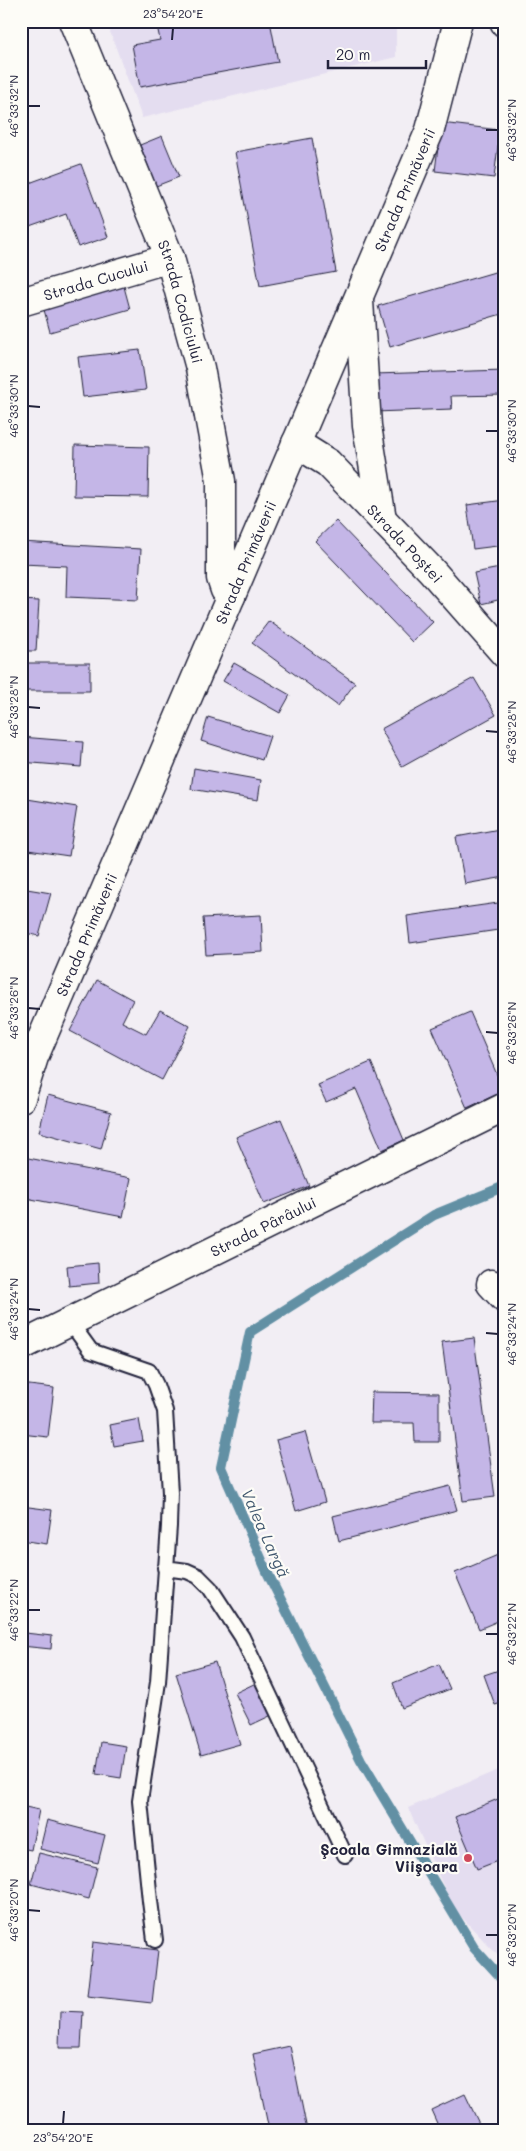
<svg xmlns="http://www.w3.org/2000/svg" width="526" height="2151" font-family="Mali,sans-serif">
<rect width="100%" height="100%" fill="#f2eef4"/>
<filter id="ink" filterUnits="userSpaceOnUse"><feTurbulence type="fractalNoise" baseFrequency=".02" numOctaves="2"/><feDisplacementMap in="SourceGraphic" scale="10" xChannelSelector="R" yChannelSelector="G"/><feConvolveMatrix kernelMatrix="1 2 1 2 8 2 1 2 1" color-interpolation-filters="sRGB"/></filter>
<g filter="url(#ink)">
<path fill="#e4ddf0" d="M106 21H396V57L142 118Z
M505 1767V1963L454 1909 408 1808Z"/>
<g fill="none" stroke-linecap="round" stroke-linejoin="round">
<path stroke="#6290a4" stroke-width="10" d="M505 1186 434 1215 250 1332 221 1467 268 1574 361 1760 474 1948 505 1982"/>
</g>
<path fill="#c4b6e7" stroke="#22223b" d="M156 21H270L278 62 140 87 132 45 160 40Z
M441 123 500 130 494 178 435 171Z
M162 136 179 177 156 186 140 145Z
M312 138 336 272 260 286 235 152Z
M81 164 108 237 78 247 66 214 21 230V186Z
M505 269V313L390 347 378 306Z
M123 283 130 309 50 332 43 306Z
M140 350 146 390 83 397 78 357Z
M505 370V395L451 396 452 409 375 412 374 374Z
M75 445 149 447 148 497 74 496Z
M505 500V545L473 549 467 505Z
M336 521 433 622 412 642 315 541Z
M21 542 141 549 138 600 66 597 67 566 21 564Z
M505 567V610L502 599 481 604 474 573Z
M21 600 39 601 36 651H21Z
M269 621 355 683 338 706 252 643Z
M21 663H90V691H21Z
M234 663 290 695 280 713 223 681Z
M474 678 496 715 402 767 381 729Z
M208 717 270 736 262 760 201 741Z
M21 737 83 742 81 767 21 762Z
M194 768 261 780 258 800 191 789Z
M21 798 77 807 69 856 21 849Z
M505 828V877L465 884 456 837Z
M21 888 51 893 39 936 21 932Z
M505 902V929L410 943 407 916Z
M261 915 263 952 206 955 203 918Z
M97 980 133 1000 122 1022 146 1034 160 1010 190 1026 162 1080 70 1031Z
M470 1012 504 1091 467 1108 432 1028Z
M371 1062 404 1140 382 1150 356 1089 326 1102 318 1085Z
M48 1095 111 1112 101 1149 39 1132Z
M281 1119 309 1186 264 1204 236 1137Z
M23 1157 131 1178 123 1217 21 1197Z
M98 1263 99 1283 69 1286 67 1266Z
M474 1338 495 1497 463 1501 442 1342Z
M21 1384 54 1388 48 1437 21 1434Z
M372 1392 439 1393V1442H415L414 1423H371Z
M139 1419 143 1441 114 1446 110 1425Z
M305 1432 325 1502 296 1511 276 1440Z
M450 1486 457 1510 339 1541 333 1516Z
M21 1506 52 1510 47 1544 21 1540Z
M505 1552V1618L479 1629 455 1573Z
M21 1620 26 1621 25 1633 52 1636 51 1649 21 1646Z
M215 1662 240 1744 201 1755 176 1673Z
M439 1664 450 1689 402 1708 393 1683Z
M505 1668V1702L495 1705 484 1675Z
M258 1682 274 1714 251 1725 235 1693Z
M101 1742 126 1746 121 1778 96 1774Z
M505 1796V1858L477 1869 455 1817Z
M21 1806 39 1810 31 1850 21 1848Z
M47 1820 105 1835 98 1863 40 1849Z
M39 1853 97 1867 89 1899 31 1884Z
M21 1884 29 1886 23 1920 21 1919Z
M93 1942 158 1950 152 2003 87 1996Z
M60 2011 83 2012 81 2048H59Z
M290 2046 307 2130H269L253 2054Z
M465 2094 482 2130H440L431 2110Z"/>
<g fill="none" stroke-linecap="round" stroke-linejoin="round">
<g stroke="#22223b" stroke-width="18">
<path id="service" d="M70 1322 91 1351 149 1371 156 1385 165 1411 170 1493 169 1526 158 1682 140 1801 150 1901 155 1940
M165 1568 187 1571 198 1576 210 1588 242 1637 345 1855"/>
</g>
<g stroke="#22223b" stroke-width="31">
<g id="minor">
<path id="s1" d="M73 21 170 258 200 368 221 481V578L225 590 231 596"/>
<path d="M504 21 505 23"/>
<path d="M359 301 367 426 382 519"/>
<path id="s2" d="M21 302 170 258"/>
<path id="s3" d="M296 443 328 463 431 570 505 654"/>
<path id="s4" d="M21 1098 34 1057 430 130 458 21"/>
<path d="M491 1284 505 1299"/>
<path id="s5" d="M21 1346 505 1107"/>
</g>
</g>
<use href="#service" stroke="#fdfcf7" stroke-width="14"/>
<use href="#minor" stroke="#fdfcf7" stroke-width="28"/>
</g>
</g>
<path fill="none" stroke="#22223b" stroke-width="2" d="M172 40 173 28M28 106H40M486 130H498M28 406 40 407M486 431H498M28 707 40 708M486 731 498 732M28 1008 40 1009M486 1032 498 1033M28 1309 40 1310M486 1333 498 1334M28 1610H40M486 1634H498M28 1910 40 1911M486 1935H498M63 2124 64 2111"/>
<circle fill="#d1495b" stroke="#fdfcf7" stroke-width="2" cx="468" cy="1858" r="5"/>
<g text-anchor="middle" dominant-baseline="central" stroke-width="4.5" stroke-linejoin="round" paint-order="stroke">
<g font-size="15" fill="#22223b" stroke="#fdfcf7">
<text stroke="none"><textPath href="#s4" startOffset="986">Strada Primăverii</textPath></text>
<text stroke="none"><textPath href="#s2" startOffset="78">Strada Cucului</textPath></text>
<text stroke="none"><textPath href="#s1" startOffset="301">Strada Codiciului</textPath></text>
<text stroke="none"><textPath href="#s3" startOffset="149">Strada Poștei</textPath></text>
<text stroke="none"><textPath href="#s4" startOffset="581">Strada Primăverii</textPath></text>
<text stroke="none"><textPath href="#s4" startOffset="176">Strada Primăverii</textPath></text>
<text stroke="none"><textPath href="#s5" startOffset="270">Strada Pârâului</textPath></text>
</g>
<g font-size="15" font-weight="bold" fill="#22223b" stroke="#fdfcf7" text-anchor="end">
<text x="458" y="1849">Şcoala Gimnazială<tspan x="458" dy="17">Viişoara</tspan></text>
</g>
<g font-size="16" font-style="italic" fill="#425970" stroke="#fdfcf7">
<text transform="translate(266 1533) rotate(66)">Valea Largă</text>
</g>
</g>
<rect width="526" height="2151" fill="none" stroke="#fdfcf7" stroke-width="55"/>
<path d="M328 60v8h98v-8" fill="none" stroke="#22223b" stroke-width="2.5"/>
<text x="336" y="60" font-size="15" fill="#22223b" stroke="#fdfcf7" stroke-width="4" paint-order="stroke">20 m</text>
<rect x="28" y="28" width="470" height="2096" fill="none" stroke="#22223b" stroke-width="2"/>
<g font-size="12" text-anchor="middle" fill="#22223b">
<text x="173" y="18">23°54'20"E</text>
<text transform="translate(14 106) rotate(-90)" y="4">46°33'32"N</text>
<text transform="translate(512 130) rotate(-90)" y="4">46°33'32"N</text>
<text transform="translate(14 406) rotate(-90)" y="4">46°33'30"N</text>
<text transform="translate(512 431) rotate(-90)" y="4">46°33'30"N</text>
<text transform="translate(14 707) rotate(-90)" y="4">46°33'28"N</text>
<text transform="translate(512 732) rotate(-90)" y="4">46°33'28"N</text>
<text transform="translate(14 1008) rotate(-90)" y="4">46°33'26"N</text>
<text transform="translate(512 1033) rotate(-90)" y="4">46°33'26"N</text>
<text transform="translate(14 1309) rotate(-90)" y="4">46°33'24"N</text>
<text transform="translate(512 1334) rotate(-90)" y="4">46°33'24"N</text>
<text transform="translate(14 1610) rotate(-90)" y="4">46°33'22"N</text>
<text transform="translate(512 1634) rotate(-90)" y="4">46°33'22"N</text>
<text transform="translate(14 1910) rotate(-90)" y="4">46°33'20"N</text>
<text transform="translate(512 1935) rotate(-90)" y="4">46°33'20"N</text>
<text x="63" y="2142">23°54'20"E</text>
</g>
</svg>
